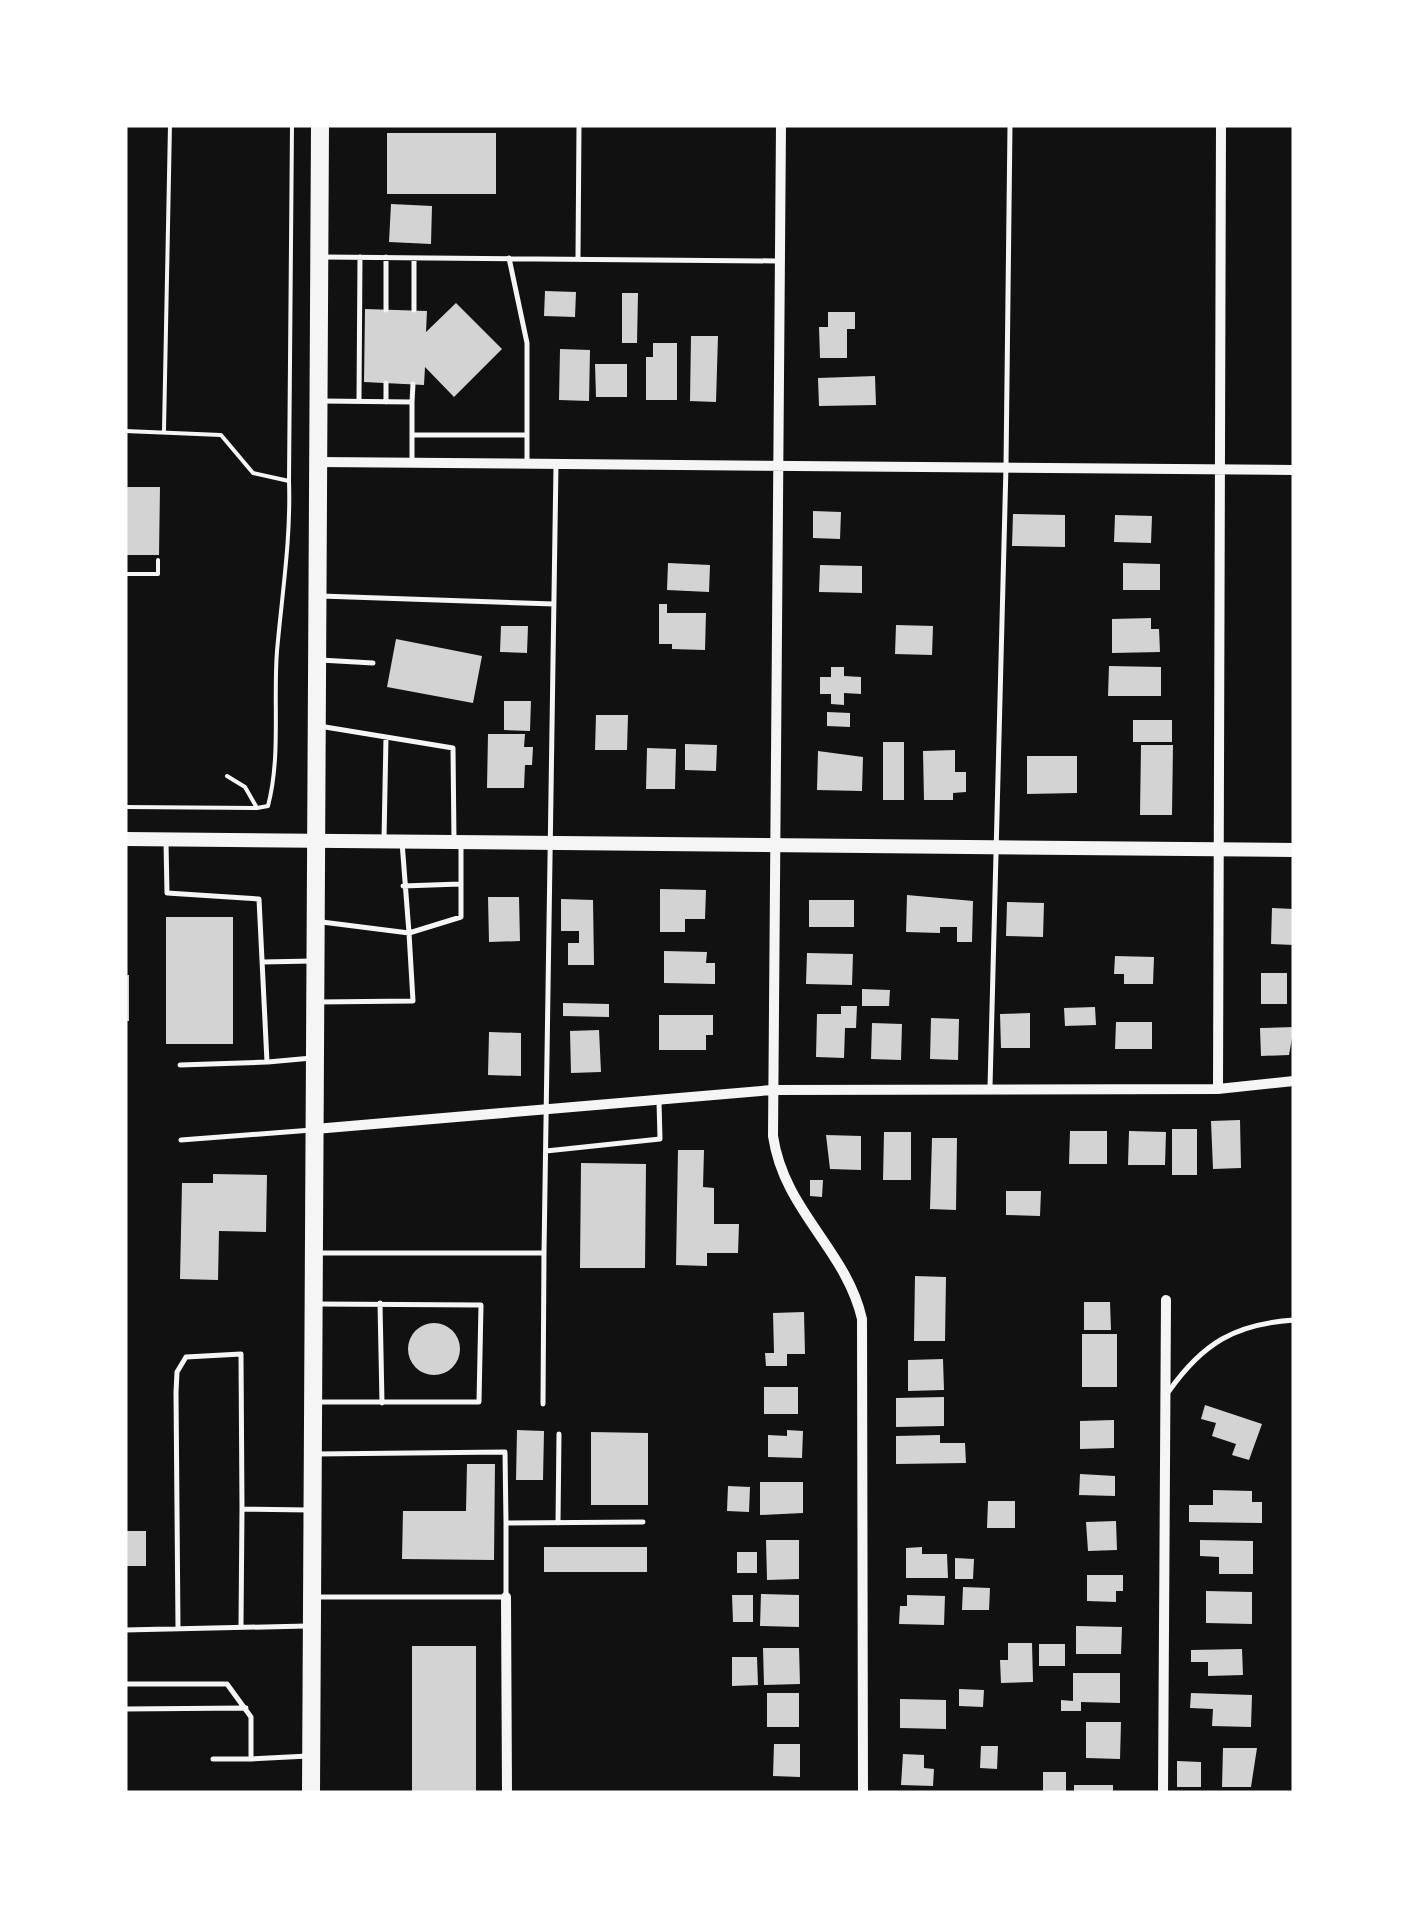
<svg xmlns="http://www.w3.org/2000/svg" width="1419" height="1918" font-family="'Zilla Slab',serif">
<rect width="100%" height="100%" fill="#111"/>
<path fill="#d3d3d3" d="M387 133H496V194H387Z
M391 204 432 206 431 244 389 242Z
M545 291 576 292 575 317 544 316Z
M622 293H638L637 343H622Z
M456 303 502 349 454 397 425 367 424 385 364 382 365 309 427 311 426 332Z
M828 312H855V329H847V358H820L819 327H828Z
M691 336H718L716 402 690 401Z
M653 343H677V400H646V357H653Z
M560 349 590 350 589 401 559 400Z
M595 364H627V397H596Z
M875 376 876 405 819 406 818 378Z
M125 487H160L159 555H125Z
M813 511 841 512 840 539 813 538Z
M1013 514 1065 515V547L1012 546Z
M1115 515 1152 516 1151 543 1114 542Z
M668 563 710 565 709 592 667 590Z
M1123 563 1160 564V590H1123Z
M820 565 862 566V593L819 592Z
M659 604H667V613H706L705 650 672 649V644H659Z
M1151 618V629H1159L1160 652 1112 653V619Z
M896 625 933 626 932 655 895 654Z
M501 626H528L527 653 500 652Z
M396 639 482 656 473 703 387 687Z
M1109 666 1161 667V696H1108Z
M831 667H844V676L861 677V694L844 693V705L831 704V694H820V677H831Z
M504 701H531L530 731 504 730Z
M827 712 850 713V727L827 726Z
M596 715H628L627 750H595Z
M1133 720H1172V742H1133Z
M488 734H525L524 747H533L532 765H525L524 788H487Z
M883 742H904V800H883Z
M685 744 717 745 716 771 685 770Z
M1141 745H1173L1172 815H1140Z
M647 748 676 749 675 789H646Z
M955 750V772H966V792L953 793V800H924L923 751Z
M818 751 863 757 862 791 817 790Z
M1027 756H1077V793L1027 794Z
M660 889 706 890 705 919H685V932H660Z
M907 895 973 901 972 942H957V927H940V933L906 932Z
M488 897H519L520 941 489 942Z
M561 899 593 900 594 965H568V943H579V931H561Z
M809 900H854V927H809Z
M1007 902 1044 903 1043 937 1006 936Z
M1272 908 1294 909V945L1271 944Z
M166 917H233V1044H166Z
M664 951 707 952 706 963H715V984L664 983Z
M807 953 853 954 852 985 806 984Z
M1115 956 1154 957 1153 984H1124V974H1114Z
M1261 973H1287V1004H1261Z
M125 975H129V1021H125Z
M862 989 890 990 889 1006H862Z
M563 1003 609 1004V1017L563 1016Z
M841 1006H857L856 1028H845L844 1058 816 1057 817 1014H841Z
M1095 1007 1096 1025 1065 1026 1064 1008Z
M1030 1013V1048H1001L1000 1014Z
M659 1015H713V1035H706V1050H659Z
M931 1018 959 1019 958 1060 930 1059Z
M1116 1022H1152V1049H1115Z
M872 1023 902 1024 901 1060 871 1059Z
M1294 1027 1289 1055 1261 1056 1260 1028Z
M599 1030 601 1072 571 1073 570 1031Z
M489 1032 521 1033V1076L488 1075Z
M1240 1120 1241 1168 1213 1169 1211 1121Z
M1172 1129H1197V1175H1172Z
M1070 1131H1107V1164H1069Z
M1129 1131 1166 1132 1165 1165H1128Z
M884 1132H911V1180H883Z
M826 1135 861 1136V1170L830 1169Z
M932 1138H957L956 1210 930 1209Z
M678 1150H704L703 1187 714 1188V1224H739L738 1253H707V1266L676 1265Z
M581 1163 646 1164 645 1268H580Z
M213 1174 267 1175 266 1232 219 1231 218 1280 180 1279 182 1183H213Z
M810 1180H823L822 1197 810 1196Z
M1006 1191H1041L1040 1216 1006 1215Z
M915 1276 946 1277 945 1341H914Z
M1084 1302H1110L1111 1330H1084Z
M804 1312 805 1354H787V1366H766L765 1353H774L773 1313Z
M408 1349a26 26 0 1 1 52 0a26 26 0 1 1-52 0Z
M1082 1334H1117V1387H1082Z
M943 1359 944 1390 908 1391V1360Z
M764 1387H798V1414H764Z
M944 1397V1426L896 1427V1398Z
M1205 1405 1262 1424 1249 1460 1232 1455 1236 1444 1212 1436 1216 1423 1201 1419Z
M1114 1420V1448L1080 1449V1421Z
M517 1430 544 1431 543 1480H516Z
M787 1430 803 1431 802 1458 768 1457V1435L787 1436Z
M591 1432 648 1433V1505H591Z
M940 1435V1443H965L966 1463 896 1464V1436Z
M467 1464H495L494 1560 402 1559 403 1511H466Z
M1080 1474 1115 1476V1496L1079 1495Z
M760 1482H803V1513L760 1515Z
M728 1486 750 1487 749 1512 727 1511Z
M1213 1490 1252 1491V1502H1262V1523L1189 1522V1505H1213Z
M988 1501H1015V1528H987Z
M1116 1521 1117 1550 1088 1551 1086 1522Z
M125 1531H146V1566H125Z
M766 1540H799V1579L767 1580Z
M1200 1540 1253 1541V1574H1219V1557L1200 1556Z
M544 1547H647V1572H544Z
M922 1547V1554H947L948 1578H906V1548Z
M737 1552H757V1573H737Z
M955 1558 974 1559 973 1579H955Z
M1087 1575H1123V1591H1116V1602L1087 1601Z
M963 1587 990 1588 989 1610H962Z
M1206 1591 1252 1592V1624L1206 1623Z
M761 1594 799 1595V1627L760 1626Z
M732 1595H753V1622H733Z
M907 1595 945 1596 944 1625 899 1624 900 1606H907Z
M1076 1626 1122 1627 1121 1654H1076Z
M1008 1643H1032L1033 1682 1001 1683 1000 1660H1008Z
M1039 1644H1065V1666H1039Z
M412 1646H476V1793H412Z
M763 1648H799L800 1684 764 1685Z
M1242 1649 1243 1675 1208 1676V1662H1191V1650Z
M732 1657H757L758 1685 732 1686Z
M1073 1673H1120V1703L1081 1702V1711H1061V1700L1073 1701Z
M959 1689 984 1690 983 1707 959 1706Z
M767 1693H799V1727H767Z
M1191 1693 1252 1695 1251 1727 1212 1726 1213 1709 1190 1708Z
M900 1699 946 1700V1729L900 1728Z
M1086 1722H1121L1120 1759 1086 1758Z
M774 1744H800V1777L773 1776Z
M981 1746H998L997 1769 980 1768Z
M1223 1748H1257L1251 1787H1222Z
M903 1754 924 1755V1768L934 1769 933 1786 901 1785Z
M1177 1761 1201 1762V1787H1177Z
M1043 1772H1066V1793H1043Z
M1074 1785H1113V1793H1074Z"/>
<g fill="none" stroke-linecap="round" stroke-linejoin="round">
<path stroke="#f5f5f5" stroke-width="4" d="M164 430 170 125
M125 431 221 435 253 473 289 481C291 539 282 594 277 651 273 702 281 756 268 806L257 808 245 787 227 776
M289 481 292 125
M125 574H158V560
M125 807 257 808"/>
<path stroke="#f5f5f5" stroke-width="5" d="M323 257 777 261
M386 257V310
M414 258V310
M509 258 527 343V462
M578 258 579 125
M386 383V402
M359 399 360 257
M322 401 412 402V435H526
M412 402 413 384
M412 435V462
M321 596 554 604
M320 660 373 663
M319 726 453 748 454 840
M384 839 386 737
M166 842 167 893 259 899 267 1062 180 1065
M403 886 460 884
M322 922 409 933 402 842
M262 962 313 961
M318 1002 413 1001 409 933 461 917V845
M268 1062 312 1058
M990 1087 1006 466 1010 125
M181 1140 312 1130
M546 1151 660 1139 659 1101
M317 1253H544L543 1404
M544 1253 556 465
M380 1303 382 1403
M1169 1391C1203 1343 1235 1324 1294 1320
M316 1402H479L481 1305 317 1304
M316 1454 505 1452 506 1523 643 1522
M558 1523 559 1434
M315 1597H506V1524
M241 1625 242 1509 310 1510
M178 1628 176 1392 177 1372 186 1357 241 1354 242 1509
M125 1630 307 1626
M125 1684H227L251 1717V1759L308 1756
M125 1709 246 1708
M213 1759H250"/>
<path stroke="#f5f5f5" stroke-width="10" d="M781 125 773 1136C784 1211 846 1249 862 1319L863 1793
M318 462 1294 470
M1218 1089 1221 125
M315 1129 772 1090 1218 1089 1294 1081
M506 1597 507 1793
M1163 1793 1166 1300"/>
<path stroke="#f5f5f5" stroke-width="14" d="M125 839 1294 850"/>
<path stroke="#f5f5f5" stroke-width="18" d="M311 1793 320 125"/>
</g>
<rect width="1419" height="1918" fill="none" stroke="#ffffff" stroke-width="255"/>
</svg>
